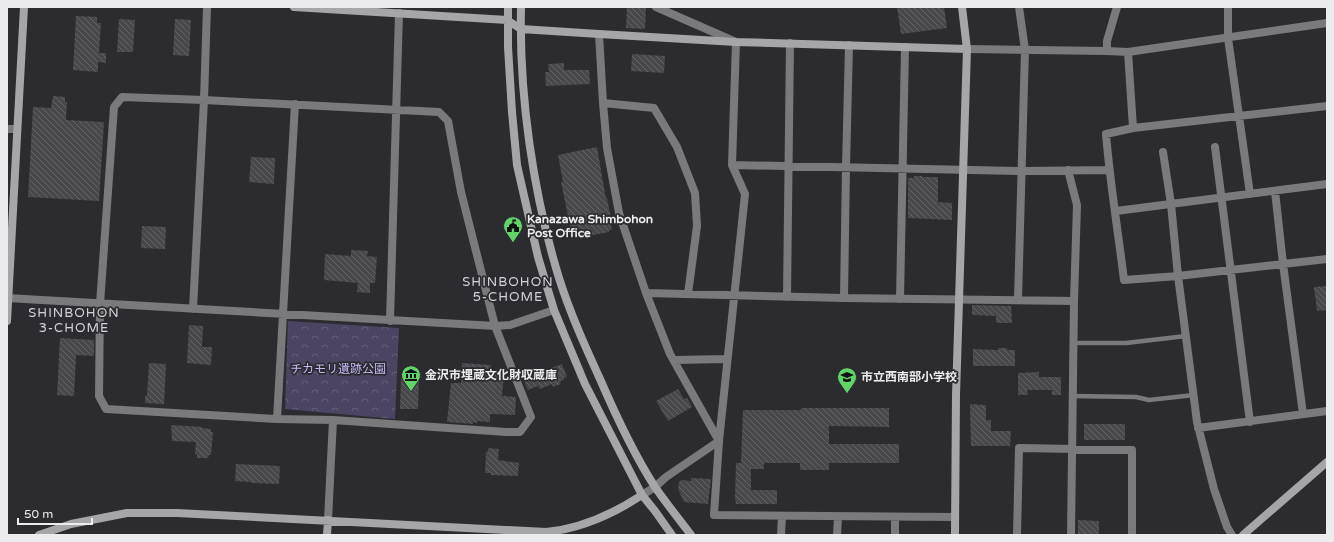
<svg xmlns="http://www.w3.org/2000/svg" width="1334" height="542" font-family="'Varela Round','Noto Sans JP',sans-serif">
<defs>
<pattern id="forest-crowns" width="20" height="18" patternUnits="userSpaceOnUse"><rect width="20" height="18" fill="#4b4462"/><path d="M2 6a3 3 0 1 1 6 0M12 15a3 3 0 1 1 6 0" fill="none" stroke="#655f79"/></pattern>
<pattern id="building-back-hatch" width="6" height="6" patternUnits="userSpaceOnUse"><rect width="6" height="6" fill="#48474c"/><path d="M-1 5l2 2M0 0l6 6M5-1l2 2" fill="none" stroke="#636266"/></pattern>
</defs>
<rect width="100%" height="100%" fill="#2c2b30"/>
<path fill="url(#forest-crowns)" d="M288 321 399 328 395 419 285 409Z"/>
<path fill="url(#building-back-hatch)" d="M627 7H646L645 29 626 28Z
M897 7H944L947 28 901 34Z
M76 16 97 17V23H101L99 53H106V63L98 62V72L73 70Z
M119 19 135 20 133 52H117Z
M175 19 191 20 189 56 173 55Z
M632 54 665 56 664 73 631 71Z
M564 63V70H589L590 84 546 86 545 72H549L548 64Z
M53 96 65 97V102H67L66 120 104 122 99 201 28 197 33 107 51 108Z
M597 147 606 199 607 198 612 223H610L612 230H609V232L577 238 576 235 572 236 561 182H563L558 155Z
M251 157 275 158 274 184 249 182Z
M914 176H922V177H938V202L952 203V220L908 218V178H914Z
M142 226 166 227 165 249 141 248Z
M351 250 368 251 367 256 377 257 375 283H370V293L357 292 358 283 324 280 325 254 351 256Z
M1327 286V310L1317 311 1314 287Z
M972 305 1011 306 1012 323H998L996 322V316L974 315 972 314Z
M189 325 203 326 202 347H212L211 365 187 363Z
M60 338 94 340V356L76 355 74 396 57 395Z
M998 348H1007V350H1015V366H973V349L998 350Z
M149 363 166 364 164 404 145 403V395L147 396Z
M462 363 491 365V371L504 372 502 396 516 397 515 415 490 414V422L477 421V423L473 422V424L447 422 451 383H461Z
M562 364 567 377 564 378V380L560 381 561 384 553 387 552 384 540 389 538 386 528 390 523 379Z
M1039 372V377H1061V395H1052V390H1027L1028 395H1018V373Z
M401 378 419 379 418 409H400Z
M678 389 684 399 687 398 692 407 668 421 656 401Z
M970 404 986 405V420H991V431H1011L1010 446H971Z
M801 408H889V427L829 426V444H899V463H829V470H800V463H764V469H751V490H777V504H736L735 498 736 463H741L743 410H801Z
M1084 424H1125V440H1084Z
M171 425 202 427V428L211 429V432H213L211 455H209L208 458H197V454H195L196 442 172 441Z
M488 448 499 449 498 460 519 463 518 475 517 476 491 475V473H485L486 451 488 452Z
M236 464 280 466 279 484 251 483V482L235 481Z
M691 478 711 479 708 504 684 502 678 489 679 482 681 480 691 481Z
M1078 520 1099 521V535H1078Z"/>
<g fill="none" stroke-linecap="round" stroke-linejoin="round">
<path stroke="#7a797c" stroke-width="4.5" d="M1073 343H1126L1186 336
M1072 396 1136 397 1149 400 1194 395"/>
<path stroke="#7a797c" stroke-width="8" d="M207 7 204 100 122 97 114 107 100 304 99 396 106 409 277 419 333 420
M656 7 736 42 732 165 745 194 719 441
M1228 7V38L1250 194
M599 34 603 103 607 148 619 213 646 293 670 354 719 441
M967 49 1107 51V41L1117 7
M1107 51 1128 52 1327 23
M1128 52 1133 128 1327 106
M603 103 654 108 677 147 695 193 697 226 688 294
M1133 128 1106 134C1110 183 1118 231 1124 280L1178 276 1327 259
M7 129H17
M1215 147 1250 422
M1163 152 1171 204 1178 276 1197 422 1214 489 1227 527 1232 535
M732 165 1022 171 1109 170
M1068 170 1077 205 1074 301
M1275 191 1283 264 1303 414
M1116 211 1327 184
M646 293 844 298 1074 301 1071 535
M787 297 790 43
M7 298 495 326 531 417 520 432H506L333 420 328 520
M844 298 846 167 849 45
M900 299 905 47
M1018 299 1025 50 1019 7
M193 309 204 100 439 112 448 121 461 192 495 326 510 325 554 310
M390 321 399 13
M674 360 727 359
M277 419 295 104
M1198 428 1327 411
M642 495 655 487 666 477 719 441 714 515 955 517
M781 535 782 516
M837 535 838 517
M895 535V517
M1017 535 1019 448 1132 450V535"/>
<path stroke="#a6a5a9" stroke-width="8" d="M294 7 507 20 521 29 599 34 736 42 967 49
M508 7V47L512 112 517 165 538 257 554 310 585 384 642 495 655 511 672 535
M521 7C519 96 533 193 559 278 570 313 585 346 600 379 616 416 633 453 655 487 666 503 679 519 691 535
M7 321 24 7
M39 535 71 524 127 513H177L546 532C580 529 613 514 642 495
M327 535 328 520
M955 535 956 395 967 49 962 7
M1243 535 1327 462"/>
</g>
<defs>
<g id="civic-pin" transform="scale(1)"><path d="M0 17L-7.5 6A9.5 9.5 0 1 1 7.5 6Z" fill="#61d469" stroke="#2c2b30"/><path d="M-.6-6.5H3V-4.5H.6V-3L4-1V1h2V6H-6V1h2V-1L-.6-3ZM-1.2 2.5V6h2.4V2.5Z" fill="#111"/></g>
<g id="museum-pin" transform="scale(1)"><path d="M0 17L-7.5 6A9.5 9.5 0 1 1 7.5 6Z" fill="#61d469" stroke="#2c2b30"/><path d="M0-6L6-3V-2H-6V-3ZM-5-1h2V3h-2ZM-1-1h2V3h-2ZM3-1h2V3H3ZM-6 4H6V6H-6Z" fill="#111"/></g>
<g id="school-pin" transform="scale(1)"><path d="M0 17L-7.5 6A9.5 9.5 0 1 1 7.5 6Z" fill="#61d469" stroke="#2c2b30"/><path d="M0-5L7-2L0 1L-7-2ZM-4 1L0 2.5L4 1V4Q0 6-4 4Z" fill="#111"/></g>
</defs>
<g fill-rule="evenodd">
<use href="#civic-pin" x="513" y="226"/>
<use href="#museum-pin" x="411" y="375"/>
<use href="#school-pin" x="847" y="377"/>
</g>
<g text-anchor="middle" dominant-baseline="central" stroke-width="3.5" stroke-linejoin="round" paint-order="stroke">
<g font-size="12" font-weight="bold" fill="#ecebee" stroke="#2c2b30" text-anchor="start">
<text x="527" y="219">Kanazawa Shimbohon<tspan x="527" dy="14">Post Office</tspan></text>
<text x="425" y="375">金沢市埋蔵文化財収蔵庫</text>
<text x="861" y="377">市立西南部小学校</text>
</g>
<g font-size="12" fill="#c5b6f5" stroke="#2c2b30">
<text x="338" y="369">チカモリ遺跡公園</text>
</g>
<g font-size="13" letter-spacing="1" fill="#d3d2d8" stroke="#2c2b30">
<text x="508" y="282">SHINBOHON<tspan x="508" dy="15">5-CHOME</tspan></text>
<text x="74" y="313">SHINBOHON<tspan x="74" dy="15">3-CHOME</tspan></text>
</g>
</g>
<rect width="1334" height="542" fill="none" stroke="#ecebee" stroke-width="16"/>
<path d="M18 518v6h74v-6" fill="none" stroke="#ecebee" stroke-width="2"/>
<text x="24" y="518" font-size="12" fill="#ecebee" stroke="#2c2b30" stroke-width="3" paint-order="stroke">50 m</text>
</svg>
